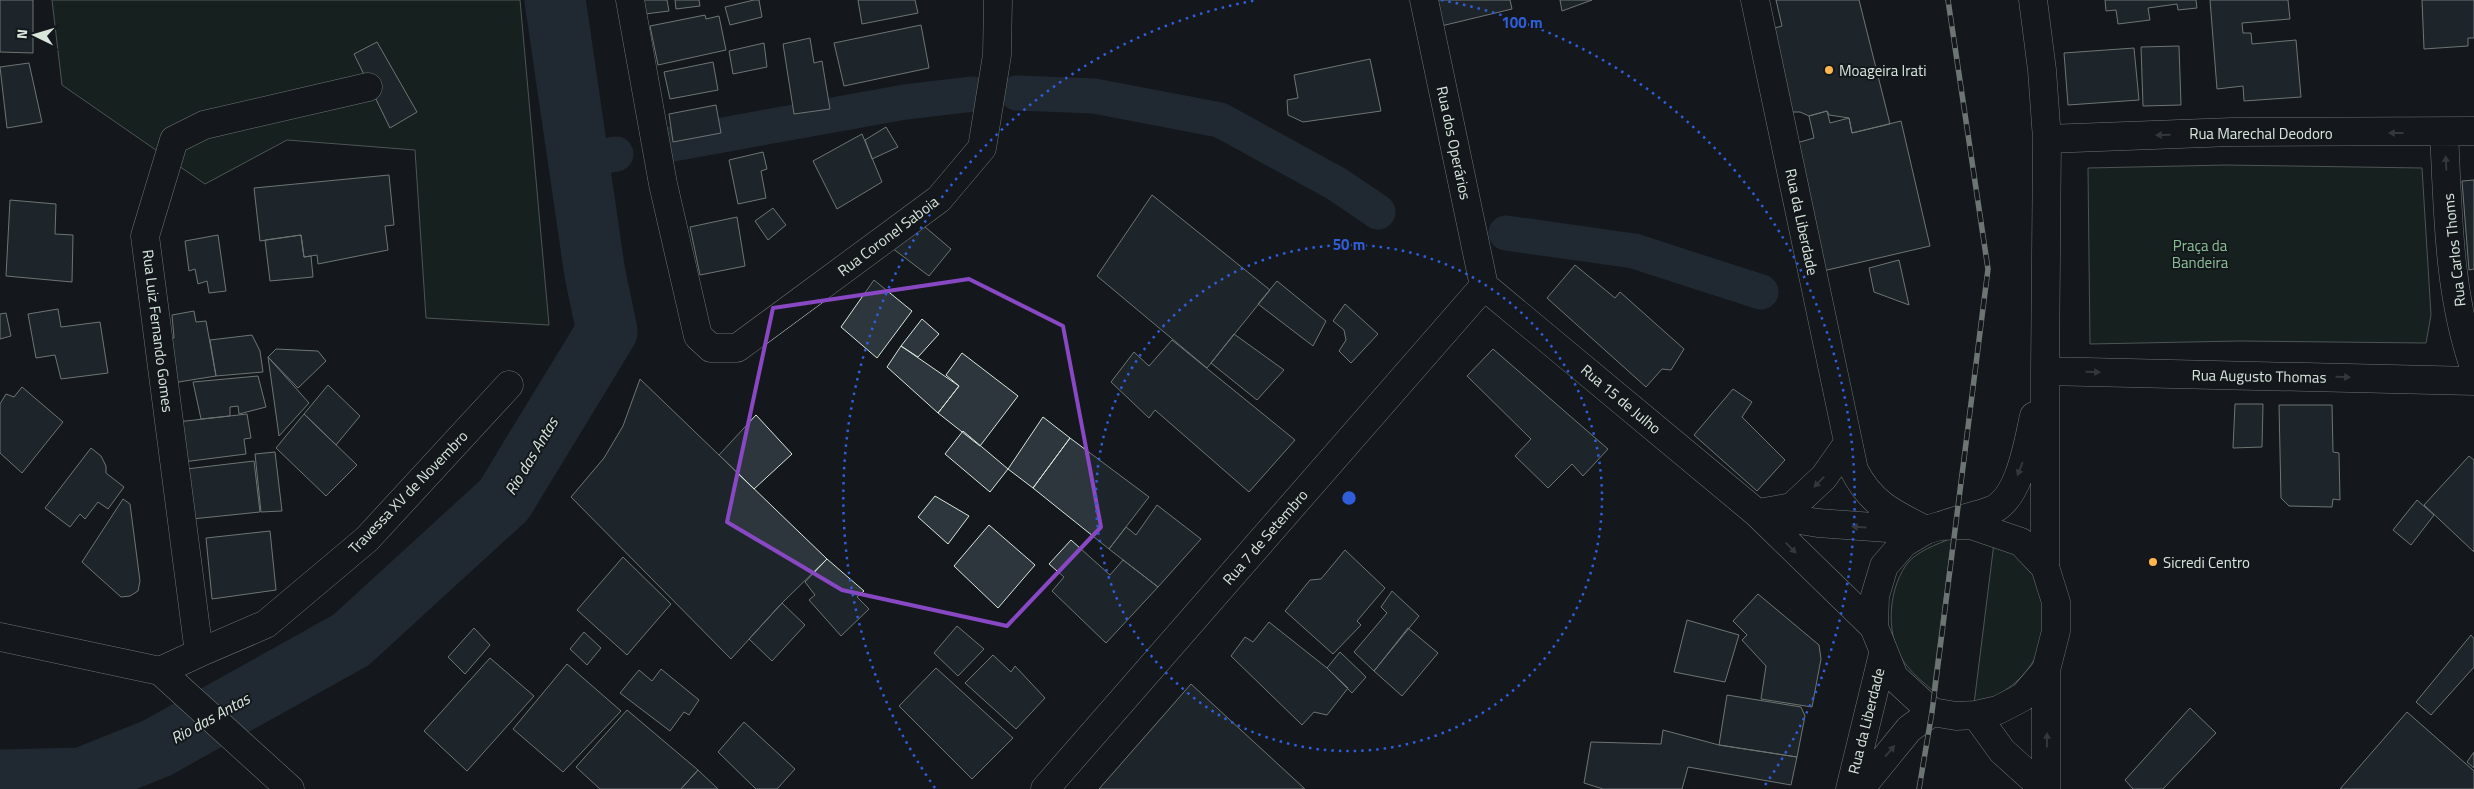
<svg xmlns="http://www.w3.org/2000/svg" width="2474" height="789" font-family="'Titillium Web',sans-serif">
<rect width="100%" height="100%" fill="#14181c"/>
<path fill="#1a2d24" stroke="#939e99" d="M52 0H520L549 325 426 318 415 150 287 140 205 184 62 85Z
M2226 165 2422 168 2431 315 2426 343 2239 341 2090 344 2088 168Z
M1952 538 1932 690C1923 682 1914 675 1907 666 1885 639 1887 593 1906 565 1916 551 1938 544 1952 538Z
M1994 543C2005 549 2018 555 2026 563 2034 571 2037 581 2040 591 2058 642 2025 691 1974 704Z"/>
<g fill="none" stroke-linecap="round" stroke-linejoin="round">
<path stroke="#2f3f4d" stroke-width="35" d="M1017 93 1094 96 1220 120 1337 184 1378 212
M667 145 905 102 973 94
M579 161 616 154
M1506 233 1634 251 1761 292"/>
<path stroke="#2f3f4d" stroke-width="61" d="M0 780 82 778 157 748 351 640 504 500 607 331 595 274 555 0"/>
</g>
<path fill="#2c363c" stroke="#d8e6dc" d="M0 0H33V53L0 52Z
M643 0H667L669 11 645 14Z
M675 0H699L700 6 676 9Z
M754 0H759L762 17 730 25 725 7Z
M858 0H915L918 13 862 24Z
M1431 0H1510L1512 9 1437 27Z
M1560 0H1592L1562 11Z
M1776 0H1859L1890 124 1852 133 1849 118 1829 115 1827 111 1809 116 1800 112H1792L1771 29 1782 26Z
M2105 0H2196L2197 8 2178 10 2177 4 2148 8 2150 20 2118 24 2116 10 2106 11Z
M2210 0H2288L2290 19 2242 23 2243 33H2251L2252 44 2296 40 2301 97 2244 101 2243 86 2217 89Z
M2422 0H2474V38H2468V46L2424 49Z
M705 15 706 19 719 16 726 50 658 65 650 26Z
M921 25 929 68 844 86 834 43Z
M810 38 814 63 822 61 830 109 794 114 783 44Z
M377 42 417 112 390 128 354 54Z
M764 43 767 67 733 74 729 51Z
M2179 46 2181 105 2143 106 2141 47Z
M2134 48 2139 100 2068 105 2064 53Z
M1370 59 1381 111 1303 122 1288 115 1287 100 1298 98 1294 75Z
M713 62 718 90 670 99 664 72Z
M29 63 42 122 7 128 0 67Z
M716 105 721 133 673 142 669 114Z
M1827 111 1830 123 1849 118 1852 133 1901 121 1930 246 1823 271 1793 144 1814 138 1809 116Z
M886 127 898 147 872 159 865 140Z
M862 134 882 182 837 209 813 161Z
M763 152 767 169 761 171 766 198 738 204 729 160Z
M389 175 394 225 385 226 388 250 318 264 317 255 304 257 301 235 260 241 254 188Z
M2474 180V269L2469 270 2462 181Z
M1152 195 1270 290 1207 368 1097 276Z
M10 200 56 204 55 234 73 235 72 282 6 276Z
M773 208 786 225 768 240 755 221Z
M737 217 745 266 700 275 690 227Z
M918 221 951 249 929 276 892 248Z
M218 235 226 291 209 293 207 281 198 284 195 269 189 271 185 241Z
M301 235 304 257 311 256 313 277 270 281 265 240Z
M1899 260 1909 305 1874 292 1869 268Z
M1575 265 1615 298 1620 292 1684 349 1671 370 1662 369 1646 387 1547 298Z
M874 280 912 311 877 358 841 327Z
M1277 281 1326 321 1313 346 1258 304Z
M1345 304 1378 334 1351 363 1339 351 1346 340 1344 330 1333 321Z
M58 309 61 327 100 322 108 373 61 379 55 355 36 358 28 314Z
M194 311 196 322 206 321 216 376 166 384 163 340 174 338 172 315Z
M6 313 11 336 0 339V314Z
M922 319 939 334 918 357 901 346Z
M1234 334 1284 370 1257 400 1211 363Z
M252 335 260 351 263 372 216 376 210 340Z
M1172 340 1295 440 1249 492 1155 410 1149 418 1111 382 1134 352 1149 366Z
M901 346 959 386 938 413 887 367Z
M276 349 318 351 326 361 298 388 268 357Z
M1493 349 1608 449 1583 476 1572 464 1548 488 1515 456 1531 439 1467 376Z
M962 353 1018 396 980 446 938 413 959 386 946 375Z
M268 357 309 403 279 436Z
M258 376 266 407 239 414 238 406 230 407V416L201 419 193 382Z
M640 379 827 559 782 603 731 659 571 497 604 458 623 426Z
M328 385 360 416 336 445 304 414Z
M22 387 63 422 22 473 0 453V404L6 394 14 397Z
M1733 389 1752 402 1742 417 1785 460 1757 491 1694 435Z
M2235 404H2263L2262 447 2233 448Z
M2279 405H2332L2333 452 2339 453 2340 500 2333 499 2332 507 2289 506 2281 498Z
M247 414 251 438 244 439 246 454 183 462 177 422Z
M304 414 357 465 326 496 276 448Z
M756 415 792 454 754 489 719 455Z
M1043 417 1070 438 1033 488 1008 469Z
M963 431 1008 469 990 492 945 454Z
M1070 438 1149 497 1109 549 1033 488Z
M91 448 101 456 106 466V473L124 487 108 509 98 502 85 519 80 514 70 527 45 508Z
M275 452 282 511 261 512 255 454Z
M2469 456 2474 460V552L2424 505Z
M254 461 260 512 192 519 186 469Z
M935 496 969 516 948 544 918 517Z
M123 499 130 504 140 581 138 591 130 596 121 597 82 562Z
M2417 500 2434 515 2411 545 2393 530Z
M1157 505 1201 539 1158 587 1109 549 1126 527 1136 535Z
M989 525 1035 565 998 608 954 566Z
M270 531 276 590 212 599 206 538Z
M1071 540 1110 575 1123 560 1158 587 1106 643 1052 591 1064 577 1049 564Z
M1345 550 1385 588 1357 621 1361 625 1333 654 1285 611 1310 580 1321 579Z
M623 557 671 604 627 655 577 610Z
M827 559 864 591 857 597 869 609 841 636 809 600 815 595 805 582Z
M1392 591 1419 616 1374 671 1354 652 1387 613 1381 607Z
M1758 594 1819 645 1821 659 1812 707 1761 699 1766 666 1742 640 1747 635 1733 621Z
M782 603 805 625 772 661 749 639Z
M1687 620 1739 635 1725 682 1674 672Z
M1269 622 1327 668 1348 688 1327 715 1314 712 1302 725 1231 656 1245 637 1253 642Z
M957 626 984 649 958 676 934 653Z
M474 628 490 645 465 674 448 657Z
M1408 628 1438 653 1402 696 1374 671Z
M584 632 601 648 587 665 570 649Z
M2471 635 2474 639V667L2431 715 2416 702Z
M1340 652 1366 677 1352 693 1327 668Z
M993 655 1011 672 1015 666 1045 698 1016 729 965 683Z
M490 658 534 696 467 771 424 731Z
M567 664 621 711 563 772 513 729Z
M936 668 1013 738 972 779 899 706Z
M661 669 699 700 689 715 684 712 670 731 620 693 639 670 652 681Z
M1191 684 1305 789H1099Z
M1727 695 1801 707 1805 716 1797 757 1719 745Z
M2190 708 2216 733 2163 789H2133L2125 780Z
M627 710 698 770 681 789H600L576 767Z
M2407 712 2474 771V789H2340Z
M744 722 795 769 777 789H756L718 752Z
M1663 730 1719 745 1797 757 1791 785 1688 767 1682 789H1603L1584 783 1591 742 1661 744Z
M2474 752V768L2467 762Z
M698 770 718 789H681Z"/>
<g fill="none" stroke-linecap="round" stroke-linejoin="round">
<g stroke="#d8e6dc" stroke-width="29">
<path id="minor" d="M630 0 663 184 698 336 711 348H737L939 199 982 148 997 55 998 0
M1424 0 1484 286
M1755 0 1854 470C1871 504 1894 514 1926 530
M2033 0 2042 70 2047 139 2045 371V567
M2444 132C2448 211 2448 292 2474 367
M2047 139 2232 132 2474 131
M1484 286 1757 513 1874 627
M2045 371 2474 381
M1764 512 1792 507 1824 477 1848 443
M1757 513 1818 523 1915 530
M1943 525C1959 519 1977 516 1992 510 2020 498 2028 442 2034 416
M199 653 266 624 367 539 509 385
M160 671 199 653 145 236 174 140 204 125 368 87
M1045 789 1484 286"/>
</g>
<g stroke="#d8e6dc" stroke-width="29">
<path id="major" d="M1971 525 2021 542 2045 567 2056 602V631L2046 670 2023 697 1998 710 1976 715 1956 716 1932 712 1894 677 1874 627 1875 596 1884 566 1904 543 1926 530 1939 526Z
M0 637 160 671 290 789
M1976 715 2002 751 2044 789
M1850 789 1883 654
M1860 789 1909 729 1932 712
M2046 789V670"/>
</g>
<use href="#minor" stroke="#14181c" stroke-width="28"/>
<use href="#major" stroke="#14181c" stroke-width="28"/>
<g stroke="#d8e6dc" stroke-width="5.5">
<path id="rail" d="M1919 789 1932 712 1988 269 1948 0"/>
</g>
<use href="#rail" stroke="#14181c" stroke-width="4" stroke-dasharray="11" stroke-linecap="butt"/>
</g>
<defs><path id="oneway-solid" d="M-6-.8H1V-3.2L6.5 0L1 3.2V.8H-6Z" transform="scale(1.25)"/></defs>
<g fill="#59605f">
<use href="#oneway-solid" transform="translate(2396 133) rotate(180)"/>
<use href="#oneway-solid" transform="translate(2163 135) rotate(178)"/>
<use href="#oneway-solid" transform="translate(2446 163) rotate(-93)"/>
<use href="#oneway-solid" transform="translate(2093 372) rotate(1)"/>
<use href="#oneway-solid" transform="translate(2343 377) rotate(1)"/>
<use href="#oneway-solid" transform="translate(2020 469) rotate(111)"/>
<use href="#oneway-solid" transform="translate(1819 482) rotate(134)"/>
<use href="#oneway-solid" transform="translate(1859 527) rotate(-177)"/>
<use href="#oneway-solid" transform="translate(1791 548) rotate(45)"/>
<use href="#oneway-solid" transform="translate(2047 740) rotate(-89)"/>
<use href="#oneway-solid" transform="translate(1890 751) rotate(-49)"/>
</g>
<path d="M0 0H2474V789H0ZM969 279 1063 326 1101 527 1007 626 842 590 727 522 773 308Z" fill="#14181c" fill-opacity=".55" fill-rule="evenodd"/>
<path fill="none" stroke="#8948c3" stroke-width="4" stroke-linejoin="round" d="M969 279 1063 326 1101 527 1007 626 842 590 727 522 773 308Z"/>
<g fill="none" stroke="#305dd8" stroke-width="2.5" stroke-dasharray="2.5 5">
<circle cx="1349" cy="498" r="253"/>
<path d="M935 788A506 506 0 0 1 1257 0M1441 0A506 506 0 0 1 1763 788"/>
</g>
<g fill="#ffb74d" stroke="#14181c" stroke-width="2">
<circle cx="1829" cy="70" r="5"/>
<circle cx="2153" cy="562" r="5"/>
</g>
<g text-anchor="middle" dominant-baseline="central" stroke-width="4" stroke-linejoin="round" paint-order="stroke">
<g font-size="15" fill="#d8e6dc" stroke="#14181c" text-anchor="start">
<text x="1839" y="70">Moageira Irati</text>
<text x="2163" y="562">Sicredi Centro</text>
</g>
<g font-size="15" fill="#d8e6dc" stroke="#14181c">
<text x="2261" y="133">Rua Marechal Deodoro</text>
<text transform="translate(1454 143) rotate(78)">Rua dos Operários</text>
<text transform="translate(1802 222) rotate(78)">Rua da Liberdade</text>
<text transform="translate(888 236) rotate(-37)">Rua Coronel Saboia</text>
<text transform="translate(2454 250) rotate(-96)">Rua Carlos Thoms</text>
<text transform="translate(158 331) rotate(83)">Rua Luiz Fernando Gomes</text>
<text transform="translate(2259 376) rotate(1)">Rua Augusto Thomas</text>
<text transform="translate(1621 399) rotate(40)">Rua 15 de Julho</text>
<text transform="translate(408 492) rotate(-46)">Travessa XV de Novembro</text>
<text transform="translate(1265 537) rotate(-49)">Rua 7 de Setembro</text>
<text transform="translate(1866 721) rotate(-76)">Rua da Liberdade</text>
</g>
<g font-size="15" fill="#8ac095" stroke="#14181c">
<text x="2200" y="245">Praça da<tspan x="2200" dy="17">Bandeira</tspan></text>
</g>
<g font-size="16" font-style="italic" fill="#d8e6dc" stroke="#14181c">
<text transform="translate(531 456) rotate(-59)">Rio das Antas</text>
<text transform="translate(210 718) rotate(-29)">Rio das Antas</text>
</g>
</g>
<circle cx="1349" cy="498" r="8" fill="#305dd8" stroke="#14181c" stroke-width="2.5"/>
<g font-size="15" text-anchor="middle" font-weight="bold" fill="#305dd8" stroke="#14181c" stroke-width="4" stroke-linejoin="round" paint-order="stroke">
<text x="1522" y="28">100 m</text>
<text x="1349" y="250">50 m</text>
</g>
<g transform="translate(35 35) rotate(275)" stroke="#14181c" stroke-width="4" paint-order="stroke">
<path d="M0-4L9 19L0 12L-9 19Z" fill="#d8e6dc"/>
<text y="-8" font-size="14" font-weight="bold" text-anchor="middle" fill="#d8e6dc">N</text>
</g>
</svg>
